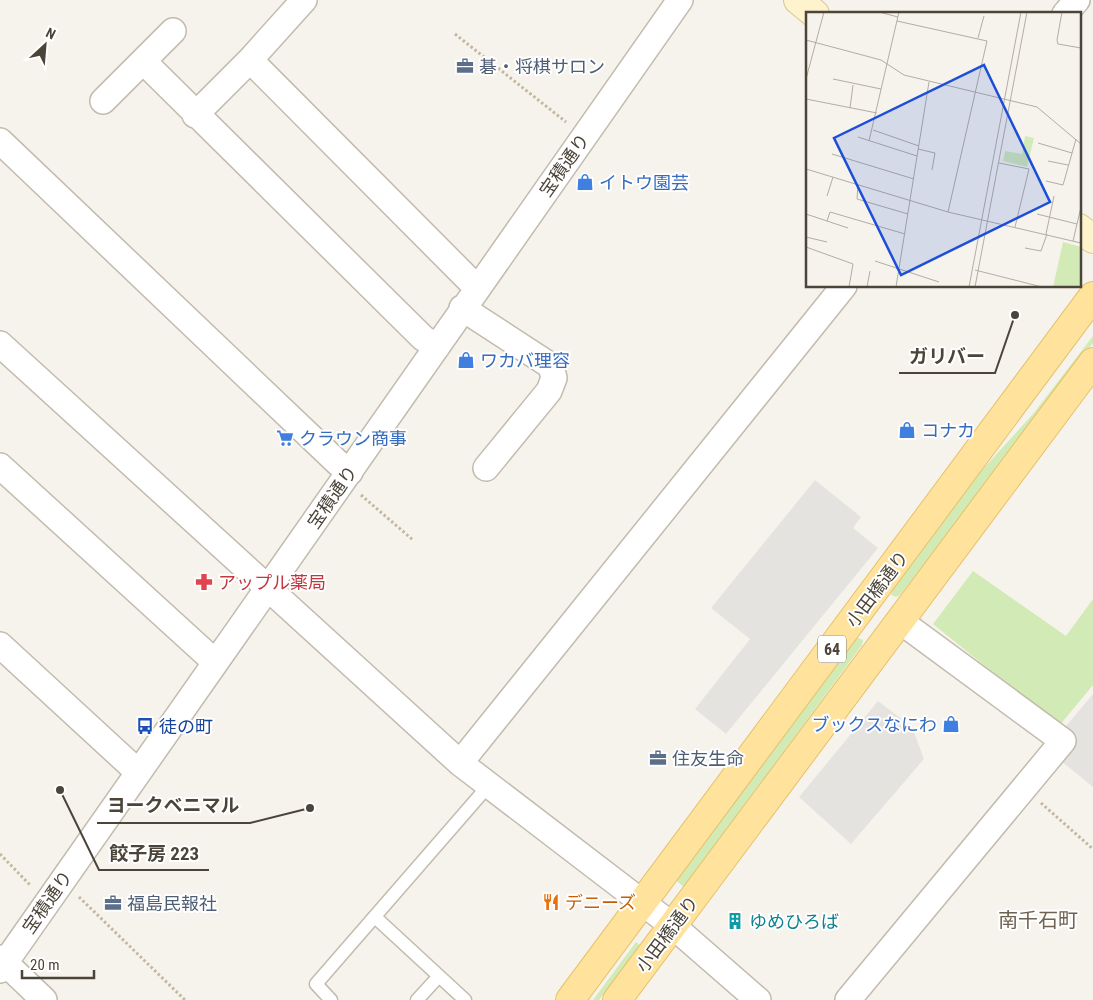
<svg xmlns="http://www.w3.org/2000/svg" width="1093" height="1000" font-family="'Roboto Condensed','Noto Sans JP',sans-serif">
<rect width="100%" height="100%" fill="#f6f3ec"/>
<path fill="#d2eab5" d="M1093 336V343L900 595 896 597 891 595 892 588 964 490 1033 414Z
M973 571 1066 636 1093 599V685L1059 726 933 624Z
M858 638 863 640 862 645 684 887 672 877 854 639Z
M636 942 640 945 599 1000H593Z"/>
<path fill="#e5e3e0" d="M815 480 861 517 853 528 878 548 726 734 695 709 750 639 711 608Z
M1093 694V787L1055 756 1061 732Z
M878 701 912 727 924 759 851 844 799 797Z"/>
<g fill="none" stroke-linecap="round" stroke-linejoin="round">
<g stroke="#c2bbae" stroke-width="15">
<path id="service" d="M375 917 465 1000
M331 1000 316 984 489 785
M417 1000 439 976"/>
</g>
<g stroke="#c2bbae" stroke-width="28">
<path id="minor" d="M1065 14 1077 0
M250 60 477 288
M143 61 423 338 437 347
M103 101 173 31
M195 115 250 60 304 0
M0 141 338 463 350 472
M462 308 551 366 554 378 549 391 486 468
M0 344 460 763 673 926 758 1000
M0 466 215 662
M0 645 138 772
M460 763 844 286
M0 958 44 1000
M0 970 680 0
M848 1000 1063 741 900 621"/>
</g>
<g stroke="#d6c79b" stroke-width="30">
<path id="secondary" d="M798 0 815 14
M1079 228 1093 239"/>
</g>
<g stroke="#e6c16a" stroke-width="30">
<path id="primary" d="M570 1000 1093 296
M617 1000 1093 362"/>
</g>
<path stroke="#c4b79f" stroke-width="3" stroke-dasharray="2.5 2.5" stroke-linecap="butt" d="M455 34 566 122
M361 495 413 540
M1041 803 1093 849
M0 854 31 886
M79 897 185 1000"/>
<use href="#service" stroke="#fff" stroke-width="12"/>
<use href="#minor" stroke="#fff" stroke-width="25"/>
<use href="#secondary" stroke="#fff3cd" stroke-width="28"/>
<use href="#primary" stroke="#ffe39c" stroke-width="28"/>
</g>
<defs>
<g id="office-bare" transform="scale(1.35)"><path d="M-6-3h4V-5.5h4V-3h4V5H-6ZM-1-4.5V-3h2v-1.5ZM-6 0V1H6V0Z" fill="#5c6f8a" stroke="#fff" stroke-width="2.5" paint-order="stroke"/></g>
<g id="shop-bare" transform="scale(1.35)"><path d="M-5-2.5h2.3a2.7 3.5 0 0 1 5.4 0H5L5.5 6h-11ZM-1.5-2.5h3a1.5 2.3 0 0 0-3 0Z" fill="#3f7fe0" stroke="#fff" stroke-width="2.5" paint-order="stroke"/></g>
<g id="supermarket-bare" transform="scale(1.35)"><path d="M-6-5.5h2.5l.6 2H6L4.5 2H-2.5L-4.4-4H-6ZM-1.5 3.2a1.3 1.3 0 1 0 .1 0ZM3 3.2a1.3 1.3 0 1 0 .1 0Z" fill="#3f7fe0" stroke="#fff" stroke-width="2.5" paint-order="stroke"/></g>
<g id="pharmacy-bare" transform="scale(1.35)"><path d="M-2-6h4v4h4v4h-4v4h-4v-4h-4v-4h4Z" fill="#e0444e" stroke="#fff" stroke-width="2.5" paint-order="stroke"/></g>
<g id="bus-bare" transform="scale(1.35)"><path d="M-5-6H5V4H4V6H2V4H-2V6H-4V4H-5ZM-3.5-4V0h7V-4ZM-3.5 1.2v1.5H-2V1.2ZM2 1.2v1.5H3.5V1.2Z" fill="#1a4fb4" stroke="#fff" stroke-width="2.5" paint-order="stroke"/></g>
<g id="restaurant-bare" transform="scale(1.35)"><path d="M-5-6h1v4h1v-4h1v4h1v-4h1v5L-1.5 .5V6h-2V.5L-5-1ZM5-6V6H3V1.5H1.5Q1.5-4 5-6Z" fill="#e8710a" stroke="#fff" stroke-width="2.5" paint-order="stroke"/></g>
<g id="building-bare" transform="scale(1.35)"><path d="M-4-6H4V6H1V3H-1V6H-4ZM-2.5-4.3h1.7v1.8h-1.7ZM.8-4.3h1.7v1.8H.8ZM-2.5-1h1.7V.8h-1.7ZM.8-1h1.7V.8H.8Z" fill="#0f9aa8" stroke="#fff" stroke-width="2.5" paint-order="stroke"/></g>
</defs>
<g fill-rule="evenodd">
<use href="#office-bare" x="465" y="66"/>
<use href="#shop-bare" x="585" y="182"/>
<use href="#shop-bare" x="466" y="360"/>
<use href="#shop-bare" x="907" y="430"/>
<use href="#supermarket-bare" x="285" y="438"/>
<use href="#pharmacy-bare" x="204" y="582"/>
<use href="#shop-bare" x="951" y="724"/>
<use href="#bus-bare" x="145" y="726"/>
<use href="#office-bare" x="658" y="758"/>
<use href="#restaurant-bare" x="551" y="902"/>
<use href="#office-bare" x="113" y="903"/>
<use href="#building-bare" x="735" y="921"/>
</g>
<g text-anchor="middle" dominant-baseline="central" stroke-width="4" stroke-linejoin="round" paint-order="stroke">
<rect fill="#fff" stroke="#817c74" stroke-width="1" x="818" y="635.5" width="28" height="27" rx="4"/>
<g font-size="16" font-weight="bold" fill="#4b4439">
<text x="832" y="649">64</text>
</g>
<g font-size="18" fill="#4e5e75" stroke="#fff" text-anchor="start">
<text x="479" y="66">碁・将棋サロン</text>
<text x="672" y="758">住友生命</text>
<text x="127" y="903">福島民報社</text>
</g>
<g font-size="18" fill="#4b4439" stroke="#fff">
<text transform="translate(564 165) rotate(-55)">宝積通り</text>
<text transform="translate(332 497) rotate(-55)">宝積通り</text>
<text transform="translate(877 589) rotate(-53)">小田橋通り</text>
<text transform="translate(47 902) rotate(-55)">宝積通り</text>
<text transform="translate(667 934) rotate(-53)">小田橋通り</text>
</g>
<g font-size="18" fill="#366cbe" stroke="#fff" text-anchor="start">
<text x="599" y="182">イトウ園芸</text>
<text x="480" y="360">ワカバ理容</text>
<text x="921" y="430">コナカ</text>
<text x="299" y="438">クラウン商事</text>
<text x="937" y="724" text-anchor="end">ブックスなにわ</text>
</g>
<g font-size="18" fill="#be3a42" stroke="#fff" text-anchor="start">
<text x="218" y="582">アップル薬局</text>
</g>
<g font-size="18" fill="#164399" stroke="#fff" text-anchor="start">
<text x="159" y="726">徒の町</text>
</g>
<g font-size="18" fill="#c56008" stroke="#fff" text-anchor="start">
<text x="565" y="902">デニーズ</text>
</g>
<g font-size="18" fill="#0d838f" stroke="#fff" text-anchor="start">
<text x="749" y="921">ゆめひろば</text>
</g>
<g font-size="20" fill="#6e6250" stroke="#fff">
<text x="1038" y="920">南千石町</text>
</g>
</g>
<g transform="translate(806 12)">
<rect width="275" height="275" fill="#f6f3ec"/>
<path d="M219 124 228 126 221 155 197 149 199 139 216 142ZM257 230 275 235V275H247Z" fill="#d2eab5"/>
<path fill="none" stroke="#b2ada4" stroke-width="1" d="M73 0 92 5M256 0 251 28 252 32 275 36M91 9 181 29 142 200M172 26 178 4M0 28 75 48 98 63 231 95 275 132M0 67 18 0M27 67 75 77M0 87 71 101M44 96 47 73M67 118 113 134M52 125 111 144M63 129 93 0M232 131 266 141M112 137 129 141 126 158M26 142 108 167M242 149 262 153M193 151 223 157 209 215M0 157 142 200 275 231M240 169 257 173 270 127M52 173 51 187 102 202M21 184 27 165M0 202 42 216M231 202 271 212M21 209 24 200 99 222M240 222 248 184M0 225 21 230M267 229 275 195M0 235 47 252 43 275M219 236 235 239 241 222M69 249 133 270M169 258 236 275M61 275 64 259M90 275 123 70M163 275 215 0M169 275 221 0"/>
<path fill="#1d4ed8" fill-opacity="0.15" stroke="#1d4ed8" stroke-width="2.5" d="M178 53 244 190 95 263 28 126Z"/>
<rect width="275" height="275" fill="none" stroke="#4b4439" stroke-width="2.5"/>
</g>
<path fill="none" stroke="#4b4439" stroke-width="2" d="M1015 315L995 373H899M310 808L250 823H97M60 790L99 870H209"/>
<g fill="#4b4439" stroke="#fff" stroke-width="2">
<circle cx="1015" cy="315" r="5"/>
<circle cx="310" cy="808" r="5"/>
<circle cx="60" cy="790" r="5"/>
</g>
<g font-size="19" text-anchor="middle" font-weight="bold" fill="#4b4439" stroke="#fff" stroke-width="4" stroke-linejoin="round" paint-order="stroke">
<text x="947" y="363">ガリバー</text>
<text x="173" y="812">ヨークベニマル</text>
<text x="154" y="860">餃子房 223</text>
</g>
<g transform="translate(45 45) rotate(26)" stroke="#ffffff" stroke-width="4" paint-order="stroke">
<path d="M0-4L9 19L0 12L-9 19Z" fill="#4b4439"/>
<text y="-8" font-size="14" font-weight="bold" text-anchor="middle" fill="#4b4439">N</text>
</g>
<path d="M22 970v8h72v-8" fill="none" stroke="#4b4439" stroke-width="2.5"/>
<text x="30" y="970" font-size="15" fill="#4b4439" stroke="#ffffff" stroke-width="4" paint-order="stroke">20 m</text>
</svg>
